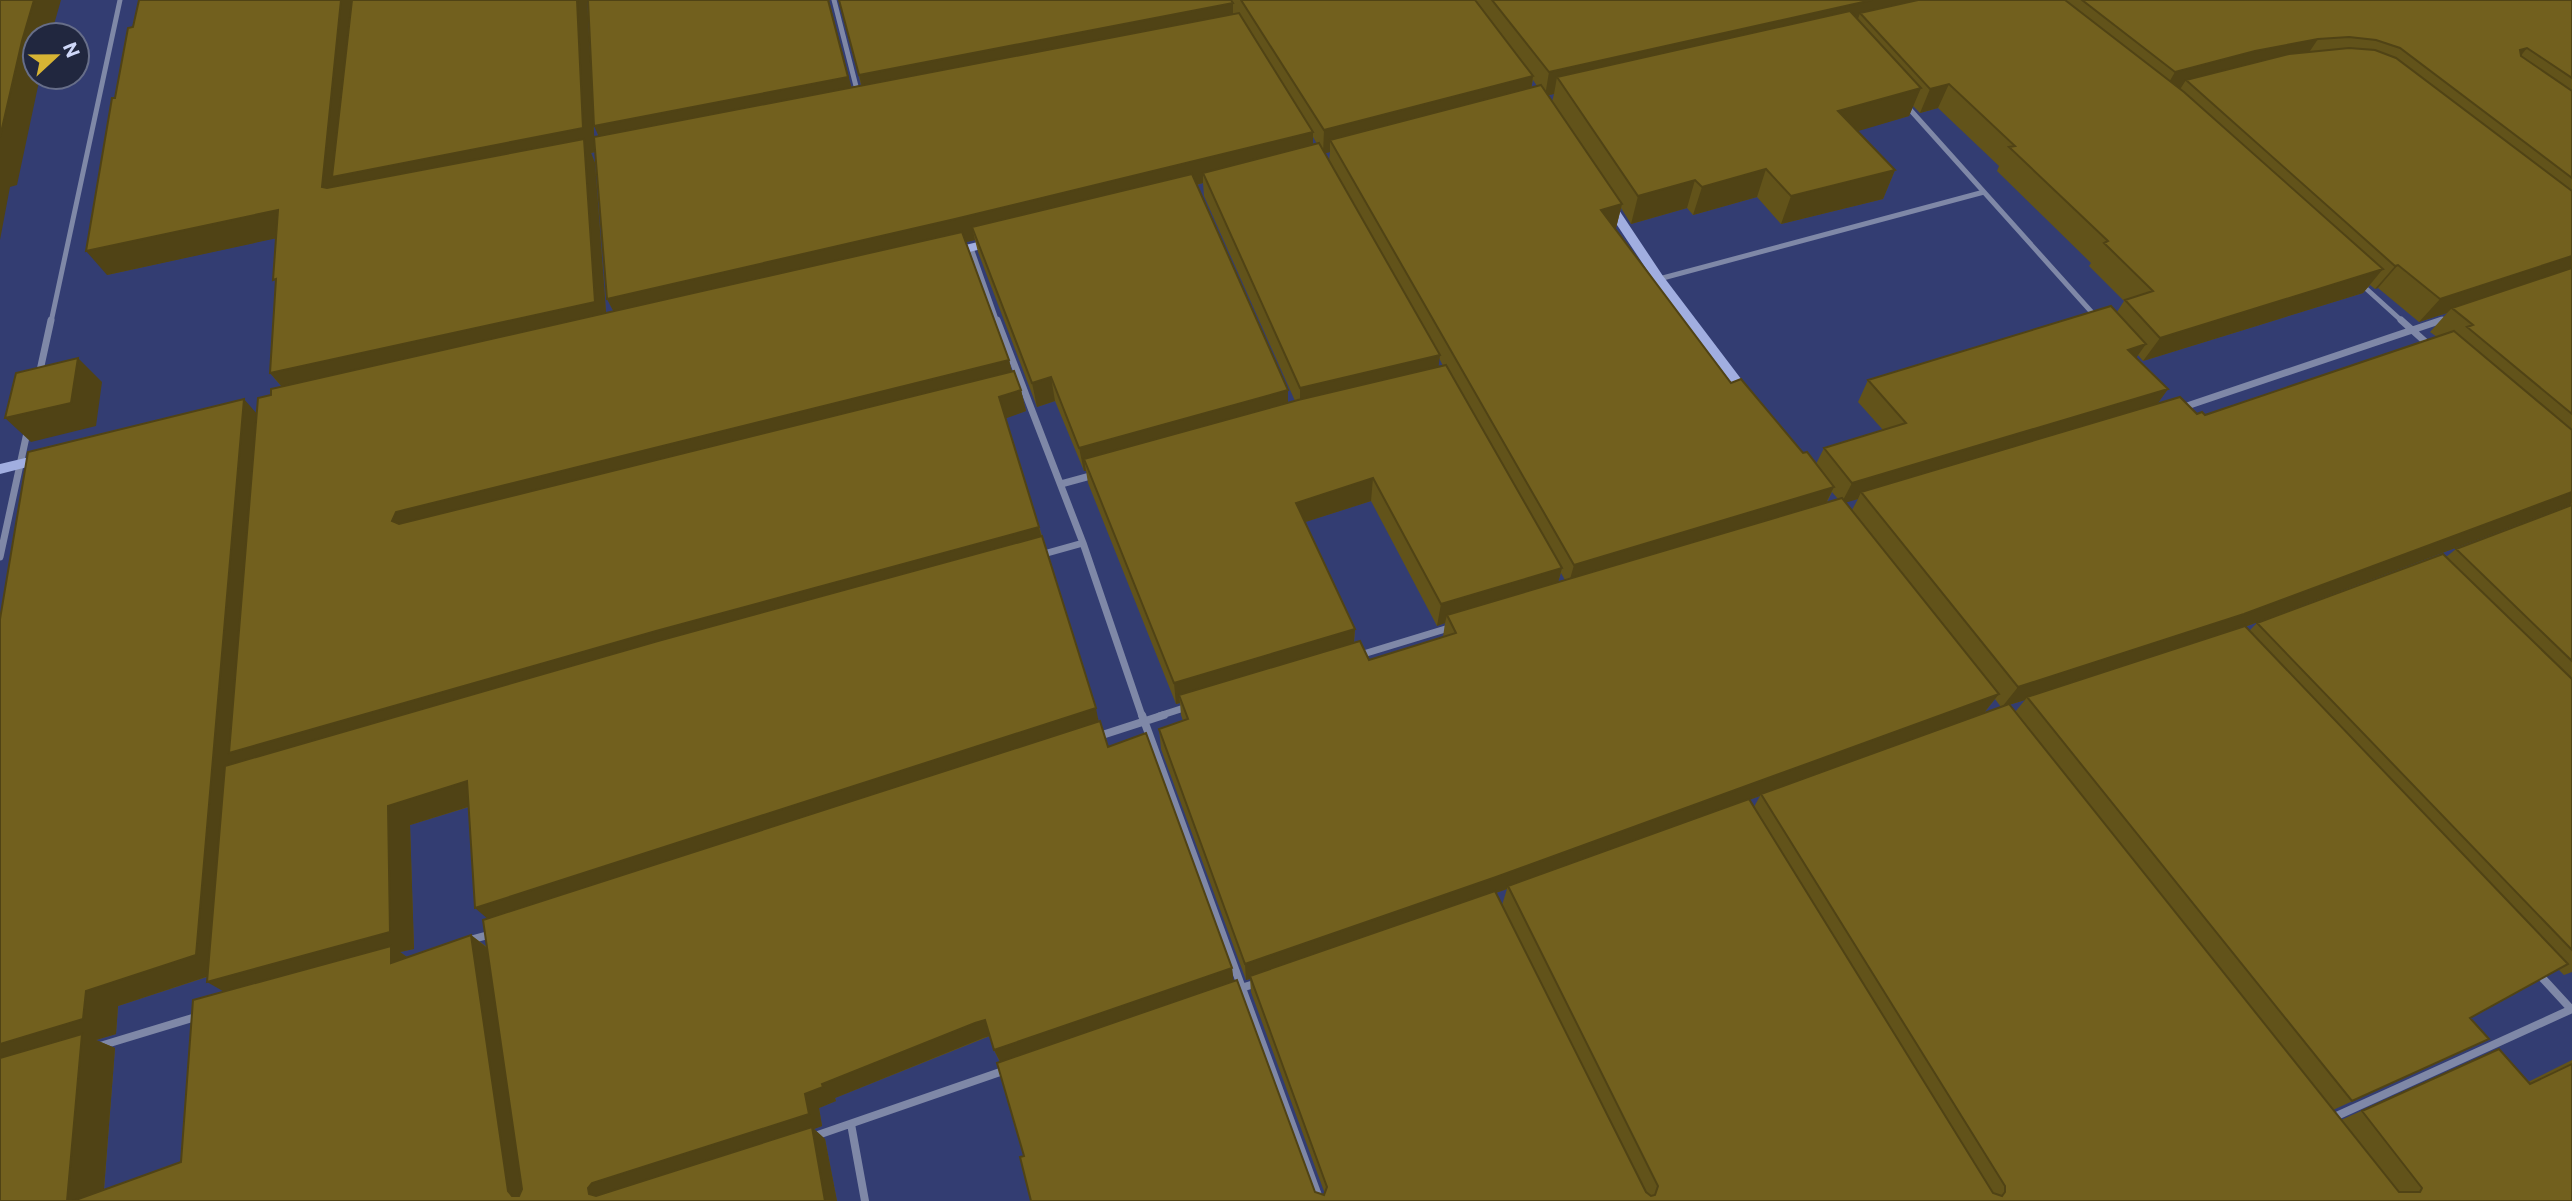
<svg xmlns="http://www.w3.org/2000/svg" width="2572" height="1201" font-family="Commissioner,sans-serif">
<rect width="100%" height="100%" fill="#333d72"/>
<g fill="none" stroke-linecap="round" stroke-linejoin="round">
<path stroke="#7f88a7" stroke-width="5" d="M834 0 858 94
M1905 104 2096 317
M971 248 997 322
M1659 279 1984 192
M2361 284 2403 322
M51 322 120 0
M2437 322 2448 318"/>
<path stroke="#7f88a7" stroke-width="7" d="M997 320 1083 543 1142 716
M2401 320 2430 346
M39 375 51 320
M2181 408 2442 320
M1061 484 1094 475
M1040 555 1083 543
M0 557 28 428
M1360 655 1452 627
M1159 716 1187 707"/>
<path stroke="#7f88a7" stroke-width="8" d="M1142 715 1320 1201
M1096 737 1164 715
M466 941 492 934
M2536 971 2571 1009
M1232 991 1257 983
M100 1046 199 1016
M2330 1119 2572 1009
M851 1124 865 1201
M812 1137 1006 1070"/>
<path fill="#a1aee0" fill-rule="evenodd" d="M1609 200 1613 201 1663 276 1751 392 1753 395 1751 398H1743L1655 282 1603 204Z
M994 238 998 239V245L949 257 943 253 945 250Z
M42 454 49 459 47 462 0 474V464Z"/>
</g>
<path fill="#62531a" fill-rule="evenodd" d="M139 0H587L595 152 591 153 595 163 606 313 614 312 607 299 598 136 588 0H830L829 1 851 87 861 85 839 0H2572V972L2564 975 2558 969 2470 1018 2489 1039 2333 1110 2341 1120 2465 1064 2528 1082 2572 1060V1201H1031L1024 1156 1000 1062 994 1050 990 1036 835 1098 836 1101 819 1108 822 1126 814 1129 825 1139 837 1201H0L257 414 271 395 282 387 270 373 276 284V238L107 275 115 98ZM1533 80 1537 86 1531 88ZM1554 94 1552 102 1548 95ZM1913 106 1920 113 1938 108 1999 166 1997 171 2091 263 2089 266 2124 301 2117 312 1868 380 1858 402 1883 430 1824 448 1816 464 1731 383 1615 228H1616L1621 208 1631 224 1687 208 1693 215 1757 197 1781 224 1883 199 1895 170 1857 131 1909 116ZM1313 137 1317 144 1313 145ZM1330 152 1329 161 1325 153ZM1203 183 1204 196 1295 401 1288 403V390L1197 185ZM975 240 978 252 1037 407 1055 401 1084 471H1086L1088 483 1176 704 1180 703 1181 715 1183 721 1159 729 1161 749 1246 980 1250 979 1251 992 1325 1194 1324 1195 1315 1192 1233 981 1232 968 1108 747 1099 722 1006 418 1026 411 1021 390 1012 372 1009 360 966 242ZM2370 285 2375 289 2378 288 2419 322 2447 313 2430 332 2437 337 2205 415 2157 404 2168 389 2136 358 2138 355 2143 361 2363 293ZM1439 358 1443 366 1438 367ZM1832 492 1838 499 1827 502ZM1858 499 1852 510 1846 502ZM1371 501 1437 626 1445 623 1443 637 1369 660 1354 643 1355 629 1305 522ZM2570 505H2572L2456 549 2446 557 2257 623 2249 631 2245 627ZM1561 573 1565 580 1558 582ZM1995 699 2001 707 1984 713ZM2025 700 2015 712 2009 705ZM1760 796 1754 807 1749 800ZM469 807 488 919 487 947 471 935 407 957 400 952 414 949 410 825ZM1507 889 1502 905 1496 893ZM207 977 224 992 181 1162 104 1190 115 1048 96 1040 116 1034 118 1006Z"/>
<path fill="#504315" d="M34 0H61L51 35H35V77H40L17 185 10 187 0 240V137L22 41Z
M341 0H587L595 152 591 153 595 163 607 325 290 396 270 373 322 187Z
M828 0H830L829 1 855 101 605 150 594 126Z
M1872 0H1968L1860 13 1856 25 1557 77 1554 94 1545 96 1549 72Z
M1233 3V27L865 99 859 75Z
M2318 39 2302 63 2186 80 2179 91 2161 96 2175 72 2255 51Z
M2527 48 2508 72 2520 50Z
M1533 76 1530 99 1330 140V152L1323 154 1324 130Z
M1949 84 1938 108 1920 113 1930 89Z
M1921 88 1909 116 1828 140 1838 111Z
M1313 132V157L1203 173V183L977 239 972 227 975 240 619 322 607 299Z
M1766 169 1757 197 1693 215 1702 187Z
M1895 170 1883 199 1781 224 1791 196Z
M1695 180 1687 208 1631 224 1638 196Z
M1622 204 1616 228 1596 234 1601 210Z
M278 210 296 234 107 275 86 251Z
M2572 256V271L2452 308 2447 313 2419 322 2440 299Z
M2398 265 2378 288 2375 289 2395 266Z
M2383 269 2363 293 2143 361 2160 338Z
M2146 344 2131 365 2128 350Z
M1440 355 1437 378 1300 411V388Z
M78 358 102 382 96 426 31 442 5 418Z
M1009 360 1014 381 413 533 392 521 396 512Z
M1051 377 1055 401 1037 407 1032 383Z
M2168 389 2153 410 1861 492 1858 499 1841 504 1852 483Z
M1021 390 1026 411 1004 419 999 397Z
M1288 390V414L1084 459 1086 471H1084L1079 448Z
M244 399 265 423 240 750 656 631 1039 527 1044 547 252 771 224 971 118 1006 116 1034 96 1040 115 1048 103 1201H67L0 1069V1044L86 991Z
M1373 478 1371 501 1296 525V503Z
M1834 487 1823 509 1568 586 1574 565Z
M2572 492V503L2570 505 2223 635 2027 697 2025 700 2002 707 2018 687Z
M1562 568 1556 590 1447 615 1445 623 1437 626 1441 604Z
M1355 629 1353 651 1179 695 1180 703 1176 704 1174 683Z
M1999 694 1983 714 1761 794 1760 796 1509 888 1508 886 1507 889 1250 978V976V979L1246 980 1245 964Z
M1096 708 1100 729 496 926 475 908Z
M467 781 487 801 410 825 414 949 400 952 414 962 391 963 235 998 207 982 388 806Z
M471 935 492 952 530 1201 512 1196 508 1191Z
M1232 968 1234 984 1002 1065 994 1050Z
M985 1020 993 1035 983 1038 835 1098 836 1101 819 1108 822 1126 814 1129 825 1139 837 1201 608 1199 589 1194 588 1188 592 1183 805 1094 822 1084 975 1023Z"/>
<path fill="#72601e" stroke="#504315" stroke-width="2" d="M0 0H34L22 41 0 137Z
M139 0H341L322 187 327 188 584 139 595 302 270 373 276 279 273 280 278 210 86 251 112 98H115L128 28 133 27Z
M352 0H577L583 128 332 177Z
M588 0H828L848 77 594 126Z
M839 0H1231L1233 3 859 75Z
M1241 0H1475L1533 76 1324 130Z
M1492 0H1872L1549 72Z
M1918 0H2065L2184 92 2383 269 2160 338 2125 300 2153 291 2104 243 2108 241 2009 147 2015 146 1949 84 1930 89 1860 13Z
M2082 0H2572V78L2527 48 2520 50 2521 56 2572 91V178L2400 48 2376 40 2349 37 2318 39 2255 51 2175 72Z
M1850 11 1921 88 1838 111 1895 170 1791 196 1766 169 1702 187 1695 180 1638 196 1557 77Z
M1239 13 1313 132 955 219 607 299 594 137Z
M2349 48 2375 50 2396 58 2572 191V256L2440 299 2398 265 2395 266 2186 80 2289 54Z
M1541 85 1622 204 1601 210 1731 383 1741 379 1803 453 1807 452 1834 487 1574 565 1330 140Z
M1319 143 1440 355 1300 388 1203 173Z
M1192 174 1288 390 1079 448 1051 377 1032 383 972 227Z
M962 232 1009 360 396 512 392 521 399 524 1014 371 1021 390 999 397 1039 527 656 631 229 753 258 398 271 395V389Z
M2572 268V414L2467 327 2473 325 2452 308Z
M2111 306 2146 344 2128 350 2168 389 1852 483 1824 448 1906 423 1868 380Z
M2454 331 2572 430V492L2244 614 2018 687 1861 492 2180 397 2197 414 2202 412 2205 415Z
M78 358 71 403 5 418 16 373Z
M1446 365 1562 568 1441 604 1373 478 1296 503 1355 629 1174 683 1084 459 1298 400Z
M244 399 196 955 86 991 83 1019 0 1044V619L28 452Z
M1842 498 1999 694 1496 877 1245 964 1159 729 1188 719 1179 695 1360 641 1369 660 1456 633 1447 615Z
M2572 505V661L2456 549Z
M1042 536 1096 708 475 908 467 781 388 806 390 932 207 982 225 766 658 641Z
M2443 554 2572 679V950L2257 623Z
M2245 626 2568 964 2470 1018 2489 1039 2352 1101 2027 697Z
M2009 704 2399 1192H2420L2422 1188 2362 1111 2499 1049 2530 1084 2572 1064V1201H1031L1020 1157 1024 1156 997 1063 1237 980 1315 1192 1324 1195 1327 1187 1250 976 1495 891 1646 1192 1651 1196 1655 1195 1658 1186 1508 886 1749 799 1993 1193 2002 1196 2005 1192V1186L1761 794Z
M1100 721 1108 747 1146 733 1232 968 994 1050 985 1020 975 1023 822 1084 823 1087 805 1094 809 1114 592 1183 588 1188 589 1194 596 1196 812 1127 825 1201H73L181 1162 193 1000 391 946V963L471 935 508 1191 512 1196H519L522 1189 483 920Z
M82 1034 67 1201H0V1058Z"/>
<g transform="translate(56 56) rotate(68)"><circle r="33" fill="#21273f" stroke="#676e89" stroke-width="2"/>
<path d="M0-5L12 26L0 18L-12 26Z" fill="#d7b434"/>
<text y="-10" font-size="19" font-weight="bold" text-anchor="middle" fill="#cfd8f9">N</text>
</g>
</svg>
